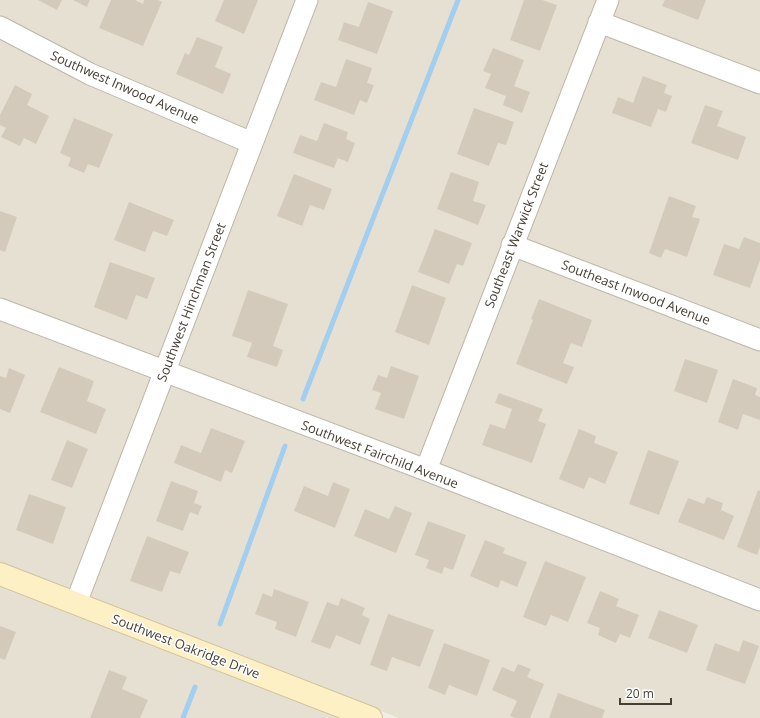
<svg xmlns="http://www.w3.org/2000/svg" width="760" height="718" font-family="'Open Sans',sans-serif">
<rect width="100%" height="100%" fill="#f2eee5"/>
<path fill="#e6e0d3" d="M0 0H297L247 130 94 65 0 16Z
M316 0H598L421 458 176 366Z
M617 0H760V72L611 16Z
M604 34 760 93V330L524 238Z
M0 38 240 149 159 359 0 298Z
M517 257 760 351V590L437 464Z
M0 319 152 378 71 591 0 564Z
M169 384 422 480 760 611V718H399L88 597Z
M0 585 344 718H0Z"/>
<g fill="none" stroke-linecap="round" stroke-linejoin="round">
<path stroke="#a2ceef" stroke-width="5" d="M303 399 458 0
M220 624 285 446
M183 718 195 687"/>
</g>
<path fill="#d4cabb" d="M38 0H62L57 10Z
M73 0H90L87 7Z
M111 0H135L143 4 144 0H158L162 2 143 46 99 28Z
M224 0H258L244 34 215 21Z
M524 0H542L557 5 540 51 510 40Z
M665 0H706L698 20 662 6Z
M368 2 393 11 377 54 338 40 344 22 359 27Z
M197 37 223 47 215 67 231 74 223 94 176 74 185 53 189 55Z
M493 48 524 60 514 86 530 92 522 113 503 105 506 96 485 88 491 74 483 71Z
M346 59 372 68 367 83 374 85 367 103 360 100 354 115 314 100 321 82 336 87Z
M643 76 667 85 664 93 672 96 666 112 658 109 651 127 612 113 618 97 633 103Z
M15 85 32 94 27 105 49 116 36 144 24 138 20 146 1 137 6 128 0 125V115Z
M705 105 723 111 717 126 746 137 738 160 691 143Z
M474 108 514 122 506 145 498 143 489 166 457 154Z
M74 118 113 134 99 168 88 164 84 173 68 166 71 158 60 153Z
M324 123 348 132 346 139 355 143 348 162 338 158 334 168 293 153 300 135 317 141Z
M451 172 479 182 473 201 486 205 478 225 437 209Z
M294 174 332 189 324 210 310 205 302 226 277 216Z
M669 196 696 206 692 217 700 219 687 257 665 249 661 258 649 253Z
M129 202 174 220 167 236 153 231 145 252 114 240Z
M0 211 17 217 5 252 0 250Z
M435 229 472 243 463 266 457 264 449 284 418 272Z
M744 237 760 243V260L750 288 713 275 724 244 739 249Z
M110 262 155 278 147 299 136 295 127 320 94 307Z
M412 285 446 298 429 345 395 332Z
M248 290 288 304 273 346 283 350 277 367 247 357 252 343 232 336Z
M539 299 592 320 582 347 571 343 563 363 574 367 567 384 516 364 533 320 531 319Z
M685 359 718 370 707 403 674 391Z
M391 366 419 376 404 419 375 409 381 393 372 390 378 375 387 378Z
M59 367 94 381 87 401 106 409 96 434 40 412Z
M9 368 25 375 10 413 0 409V376L6 378Z
M733 379 757 388 755 395 760 397V420L743 414 738 430 718 422Z
M499 393 543 409 538 421 546 424 532 463 482 445 490 424 505 429 512 409 495 403Z
M211 428 245 441 232 473 225 470 221 482 174 463 181 445 201 453Z
M579 429 596 436 594 443 618 452 605 484 589 477 584 489 559 479Z
M67 440 88 449 72 488 51 480Z
M648 450 679 461 659 515 629 504Z
M171 481 198 491 194 503 202 506 198 515 190 512 183 531 156 521Z
M333 482 350 489 335 528 294 511 304 486 328 496Z
M758 490 760 491V547L757 555 737 547Z
M29 494 66 507 53 544 16 530Z
M707 497 723 503 721 510 734 516 724 540 678 522 688 498 704 504Z
M395 506 412 513 396 553 354 536 365 509 389 519Z
M428 521 466 535 453 570 444 567 442 574 426 568 429 560 415 555Z
M147 536 189 552 180 574 170 571 162 592 130 581Z
M485 540 505 548 503 553 527 562 517 587 501 580 498 588 470 576Z
M545 561 586 577 568 622 551 615 546 626 523 617Z
M274 589 309 602 296 637 275 629 277 622 255 614 263 593 272 597Z
M600 591 619 599 616 606 639 615 630 638 620 634 616 643 598 635 600 628 587 623Z
M341 598 365 608 362 615 370 619 360 645 336 635 330 649 311 642 327 602 338 606Z
M659 610 698 625 687 653 648 638Z
M388 614 434 630 420 667 392 657 387 671 370 665Z
M0 626 16 632 5 660 0 658Z
M743 640 759 646 745 684 706 670 715 643 739 652Z
M444 643 490 660 477 696 449 685 445 695 428 688Z
M518 664 531 669 527 677 544 684 530 718H515L510 716 517 701 492 690 502 667 514 672Z
M109 670 127 677 122 689 148 700 140 718H90Z
M558 693 605 710 602 718H549Z"/>
<g fill="none" stroke-linecap="round" stroke-linejoin="round">
<g stroke="#bdb6a8" stroke-width="23">
<path id="street" d="M599 22 760 83
M0 27 90 74 252 143
M512 245 760 340
M0 309 426 470 760 600
M426 470 608 0
M76 603 307 0"/>
</g>
<g stroke="#d2c396" stroke-width="24">
<path id="secondary" d="M0 574 371 718"/>
</g>
<use href="#street" stroke="#fff" stroke-width="21"/>
<use href="#secondary" stroke="#fdf0c4" stroke-width="22"/>
</g>
<g text-anchor="middle" dominant-baseline="central" stroke-width="3" stroke-linejoin="round" paint-order="stroke">
<g font-size="13" fill="#453f35" stroke="#fff">
<text transform="translate(125 87) rotate(24)">Southwest Inwood Avenue</text>
<text transform="translate(516 235) rotate(-69)">Southeast Warwick Street</text>
<text transform="translate(636 292) rotate(21)">Southeast Inwood Avenue</text>
<text transform="translate(191 302) rotate(-69)">Southwest Hinchman Street</text>
<text transform="translate(380 454) rotate(21)">Southwest Fairchild Avenue</text>
<text transform="translate(186 646) rotate(21)">Southwest Oakridge Drive</text>
</g>
</g>
<path d="M620 698v6h51v-6" fill="none" stroke="#453f35" stroke-width="2"/>
<text x="626" y="698" font-size="12" fill="#453f35" stroke="#ffffff" stroke-width="3" paint-order="stroke">20 m</text>
</svg>
